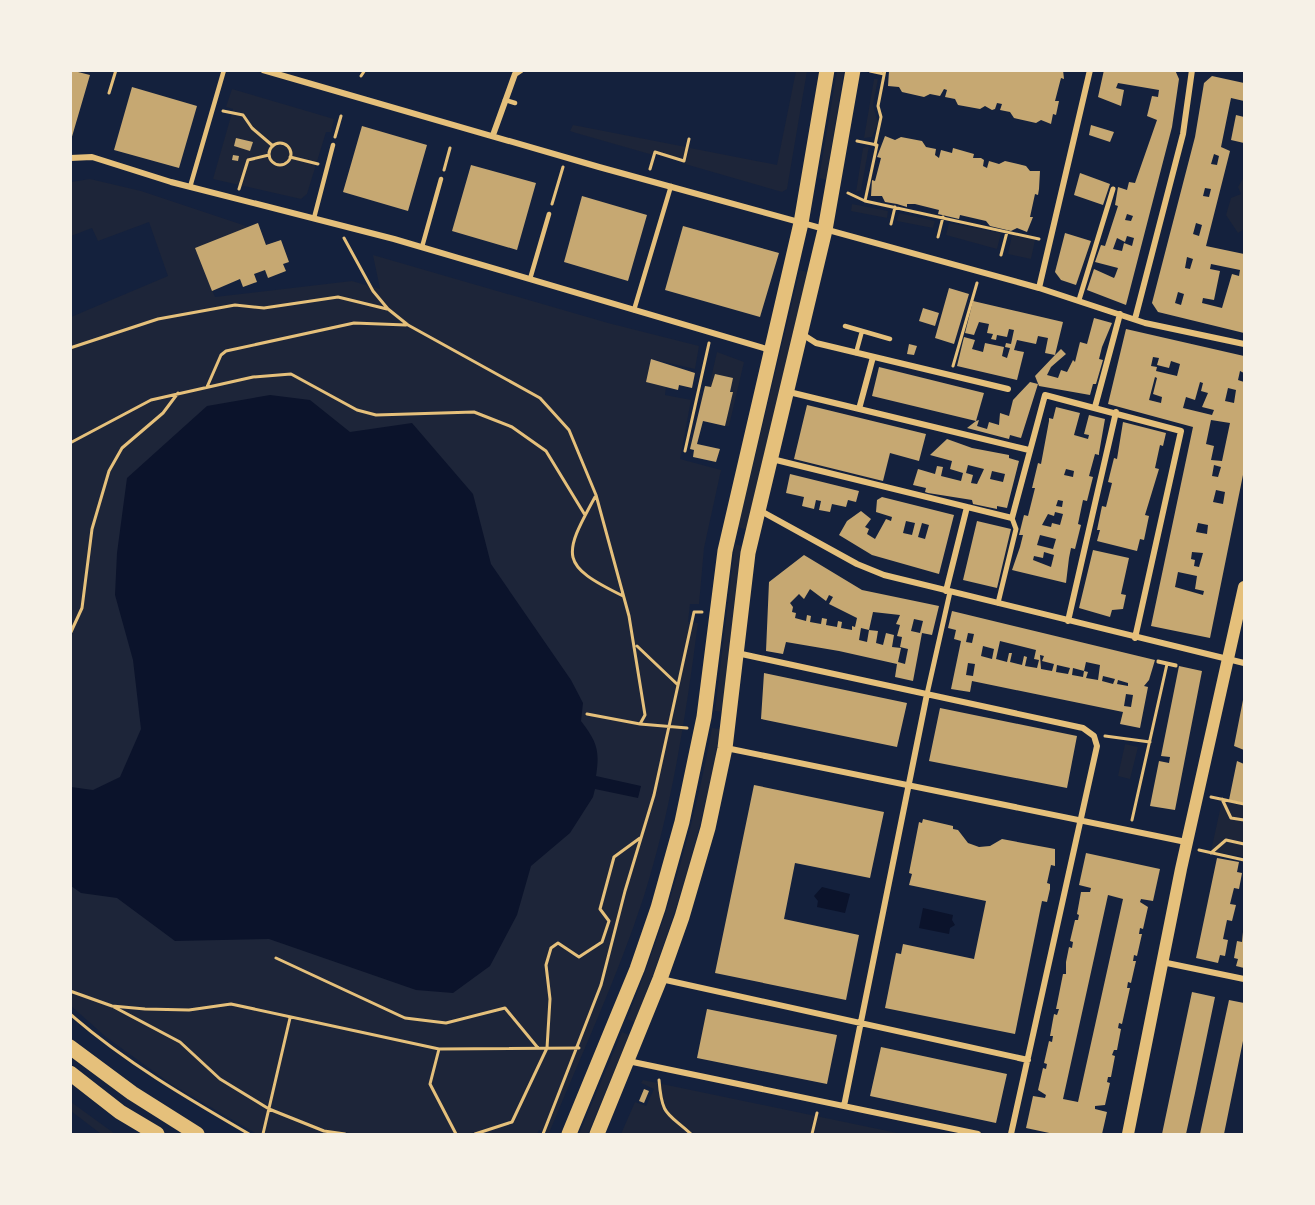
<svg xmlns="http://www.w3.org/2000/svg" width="1315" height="1205" font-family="'Asap Condensed',sans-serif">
<rect width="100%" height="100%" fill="#14213d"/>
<path fill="#1d2539" d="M796 71H807L787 189 782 192 685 164 690 148 777 165Z
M837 71H844L826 180 819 178Z
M874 79H878L873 105 878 123 872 137 864 138Z
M232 89 334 119 331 132H326L307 194 301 199 213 179 233 109 226 107Z
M573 125 686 147 683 159 654 151 653 155 576 133 570 131Z
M869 146 861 190 856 192 863 148Z
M1244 177V229L1238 233 1226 215 1231 198 1241 194 1238 187Z
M90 179 141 191 249 227 195 248 215 297 352 281 380 289 373 255 608 323 699 346 695 369 651 359 646 382 666 387 665 395 691 400 680 459 721 470 704 548 699 604H690L688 622 698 623C686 715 672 807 644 896 618 976 581 1055 549 1133L539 1130 537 1134H257L171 1084 106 1037 71 1006V317L168 276 149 222 98 241 92 228 71 236V182Z
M852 204 888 211 887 218 851 211Z
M899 213 935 221 933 228 897 221Z
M949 223 1001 233 997 249 946 235Z
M1012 235 1035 240 1031 259 1008 254Z
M800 270 810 273 747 530 738 527Z
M717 352 744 362 729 426H725L732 378 715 374 711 387H709Z
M735 544 743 546 723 712 715 711Z
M712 728 720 729C703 832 673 925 635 1022L627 1019C665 924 694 829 712 728Z
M1125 744 1138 747 1130 779 1118 776Z
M1222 801 1244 806V857L1211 851Z
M622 1032 629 1035 588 1134H579Z
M643 1080 902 1134H621L635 1102 646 1106 654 1089 641 1083Z
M70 1102H71L115 1134H101L71 1111Z"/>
<path fill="#0b132b" d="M270 395 310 400 350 432 412 423 473 494 491 564 571 680 583 703 581 721C597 742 600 750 596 776L641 786 638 798 595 789 593 797 570 833 531 866 517 915 490 966 453 993 416 990 269 939 175 941 117 898 81 893 71 886V787L93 790 120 777 141 729 133 660 115 595 117 553 127 478 207 406Z
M822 887 850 894 845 913 817 907 818 901 814 896Z
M923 908 953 915 952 920 955 925 950 928 949 934 919 928Z"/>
<path fill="#c6a872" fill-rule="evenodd" d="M70 70 90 75 71 140H70Z
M1063 70 1064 79 1061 78 1055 101H1059L1056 115 1053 114 1051 124 1041 120 1036 123 1014 118 1010 112 1000 110 1002 104 997 103 995 109 992 110 985 106 980 109 958 105 955 99 945 97 947 90 944 89 940 96 930 94 924 97 902 92 899 87 888 86 889 71Z
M1104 70H1175L1179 79 1172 127 1126 305 1087 290 1094 269 1114 278 1115 276 1118 268 1095 262 1101 245 1105 246 1118 206 1115 205 1118 187 1127 190 1129 182 1135 183 1157 120 1147 116 1152 96 1158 97 1159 90 1118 83 1116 88 1124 90 1121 106 1098 97ZM1127 214 1133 216 1131 221 1125 220ZM1127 236 1134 238 1132 246 1124 243 1122 251 1113 249 1117 238 1125 242Z
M1212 76 1244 83V101L1231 98 1221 147 1230 151 1206 246 1244 254V333L1158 312 1152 303 1195 137 1204 83ZM1214 154 1219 156 1217 165 1211 164ZM1205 188 1211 189 1209 197 1203 196ZM1196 223 1202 225 1199 236 1193 234ZM1187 257 1193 259 1190 269 1185 268ZM1211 264 1240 270 1239 276 1232 274 1222 308 1202 303 1203 298 1214 300 1220 271 1210 269ZM1178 292 1184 294 1181 305 1175 303Z
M132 87 197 106 179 168 114 150Z
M1236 115 1244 117V143L1231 140Z
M1091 125 1114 132 1110 142 1089 135Z
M362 126 427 145 408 211 343 192Z
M885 136 895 140 901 137 922 141 926 147 936 149 935 155 939 158 941 150 952 153 953 148 974 154 973 158H981L984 160 983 166 987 168 989 161 999 164 1005 161 1026 166 1030 171H1040L1039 189 1038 195 1035 194 1030 217H1033L1027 232 1017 228 1011 231 990 226 986 221 960 215 959 219 938 214 939 210 915 204H907V207L897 204 885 202 882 196H871L872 180 875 181 881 158 877 157Z
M236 138 253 142 250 151 234 146Z
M233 155 239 156 238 161 232 160Z
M471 165 536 183 517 250 452 231Z
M1080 173 1110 184 1103 205 1074 195Z
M582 196 647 215 628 281 564 262Z
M258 223 266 245 281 240 289 262 283 264 286 271 268 278 265 270 254 274 257 282 243 287 240 279 212 291 195 248Z
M683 226 779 253 760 317 665 290Z
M1065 233 1091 241 1076 285 1061 280 1055 272Z
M949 288 969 294 954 344 935 338Z
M973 301 1063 322 1055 355 1061 349 1066 354 1051 367 1047 375 1058 378 1061 370 1067 372 1073 360 1075 362 1080 342 1087 344 1094 318 1112 323 1102 347 1099 359 1103 360 1096 384H1093L1090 395 1039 386 1035 376 1055 355 1045 353 1048 338 1038 336 1036 344 1017 340 1014 350 1024 352 1017 380 957 366 964 337 975 340 972 349 983 352 985 343 1004 347 1002 356 1007 358 1010 348 1005 347 1006 343 1011 344 1014 330 1009 329 1007 337 997 335 996 340 991 339 993 334 987 333 989 324 979 322 974 335 965 333Z
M923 308 939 313 935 326 919 321Z
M1126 329 1244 356V373L1240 371 1238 380 1244 382V470L1210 638 1151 626 1193 427 1108 404ZM1153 357 1159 358 1157 365 1169 368 1171 361 1180 364 1177 376 1156 371 1157 367 1151 366ZM1155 377 1157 378 1153 394 1162 397 1161 403 1149 400ZM1200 382 1203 383 1201 391 1208 393 1202 407 1214 410 1212 415 1183 408 1186 397 1195 400ZM1228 388 1236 390 1234 403 1225 401ZM1211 420 1230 423 1222 461 1211 460 1214 446 1206 444ZM1214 465 1221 467 1218 477 1212 476ZM1216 490 1225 492 1223 504 1213 502ZM1198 523 1208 525 1207 534 1196 532ZM1192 552 1203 553 1199 567 1194 566 1195 560 1191 559ZM1178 572 1197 576 1195 589 1204 591 1203 595 1175 587Z
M909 344 917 346 914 355 907 354Z
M651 359 695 373 692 388 679 385 678 390 646 382Z
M879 367 984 393 976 421 979 420 977 426 987 429 989 422 999 425 1000 413 1009 416 1013 400 1030 382 1038 384 1021 438 1010 435 1009 439 967 428 976 421 872 396Z
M715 374 733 378 730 392H733L725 426 703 421 697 444 720 449 716 462 693 457 694 450 690 449 705 386 711 387Z
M807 405 926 434 919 461 890 453 883 481 794 459Z
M1056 407 1080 413 1074 435 1088 439 1089 435 1084 434 1089 415 1105 419 1099 453V455L1095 454 1089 476 1093 477 1087 501 1083 500 1078 524 1081 525 1075 549 1071 548 1069 558 1066 583 1012 570 1020 547 1023 535H1019L1024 515 1028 516 1035 488H1032L1038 463 1041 464 1049 421V418L1053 419ZM1066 469 1074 471 1073 477 1064 475ZM1058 500 1063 501 1062 507 1056 506ZM1055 512 1063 514 1060 525 1052 523 1051 527 1042 525 1048 514 1054 516ZM1040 535 1056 539 1053 549 1037 545ZM1044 552 1054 555 1051 567 1033 560 1034 556 1043 558Z
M1123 422 1166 433 1163 446 1160 445 1155 468 1159 469 1145 515 1149 516 1144 540 1140 539 1137 551 1097 541 1100 530H1097L1102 506 1106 507 1112 483 1108 482 1114 458 1117 459Z
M947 439 972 448 1009 455V458L1019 461 1007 508 997 506V509L973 504 972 500 928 493 925 492 926 488 913 485 918 469 935 474 937 466 943 467 941 476 961 481 963 473 950 469 952 461 930 455ZM968 465 984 469 977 484 971 483 973 475 966 473ZM992 471 1005 474 1003 482 990 479Z
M790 474 859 491 856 502 848 500 846 507 832 504 830 512 819 510 821 501 816 500 814 509 802 506 804 497 786 493Z
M882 497 954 515 939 574 872 555 839 535 847 521 861 511 871 519 865 527 869 529 867 534 875 539 886 519 891 521 892 517 876 512 877 500ZM906 521 915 523 912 535 903 533ZM922 523 929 525 925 539 918 537Z
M977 521 1011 529 997 588 963 580Z
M1093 550 1129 558 1121 594 1126 595 1123 609 1112 610 1110 617 1079 608Z
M804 555 862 590 939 606 932 635 922 633 913 681 895 677 897 664 839 651 786 642 783 654 766 651 769 582ZM810 589 826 601 829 595 833 597 829 604 857 618 855 627 852 626V630L841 628 842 622 838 621 837 627 826 625 827 619 822 618 821 624 810 622 811 616 807 615 806 621 795 618 796 613 792 612 793 607 790 603 799 594 804 599ZM873 612 900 615 896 624 900 625 897 636 902 637 900 647 908 649 905 664 898 662 901 648 892 647 894 635 886 633 883 645 876 643 878 631 869 630 867 642 859 640 861 628 869 630ZM914 619 923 621 920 633 911 631Z
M952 611 1155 660 1149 680 1144 686 1148 687 1140 728 1120 724 1123 712 972 681 970 692 951 689 961 641 954 639 956 630 948 628ZM968 633 974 634 972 643 966 642ZM1000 641 1036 650 1034 659 1039 660 1037 668 1025 666 1027 657 1024 656 1022 665 1010 662 1012 653H1009L1007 662 996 659ZM983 646 994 649 992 659 981 656ZM1040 655 1044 656 1042 661 1054 664 1052 671 1041 669ZM1086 662 1100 665 1098 680 1086 678 1088 672 1084 671 1083 677 1072 675 1073 668 1084 671ZM968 663 975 664 973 676 966 675ZM1057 665 1070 668 1068 674 1056 672ZM1103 676 1115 679 1113 684 1102 681ZM1118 680 1128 683V686L1117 684ZM1126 694 1133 695 1131 707 1124 706Z
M1179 666 1202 671 1175 810 1150 806 1159 761 1169 763 1170 757 1161 756Z
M764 673 907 703 897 747 761 719Z
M1243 700H1244V750L1234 746Z
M940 708 1077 736 1067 788 929 761Z
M1237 761 1244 764V803L1229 800Z
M754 785 884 812 870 878 795 863 784 919 859 935 846 1000 715 973Z
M923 819 953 826V829L958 830 968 843 979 847 990 846 1002 839 1055 849V866L1051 865 1047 883 1050 884V889L1047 902 1042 901 1015 1034 885 1008 896 953 901 954 903 944 974 959 986 901 909 885 912 874 909 873 919 822 922 823Z
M1086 853 1160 869 1153 901 1141 899 1140 902 1148 907 1143 929 1140 928 1139 934H1142L1137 956 1134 955 1133 961H1136L1131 983 1128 982 1127 988H1130L1122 1024 1119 1023 1118 1028 1121 1029 1117 1050H1114L1112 1055 1115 1056 1111 1077H1108L1107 1082 1110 1083 1105 1105 1095 1106V1109L1107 1112 1102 1134H1054L1026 1128 1033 1096 1045 1098 1046 1095 1038 1090 1043 1068 1046 1069 1047 1064 1044 1063 1049 1041 1052 1042 1053 1036H1050L1054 1014 1057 1015 1059 1009H1056L1063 974H1066V962L1069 947 1072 948 1073 942 1070 941 1075 920H1078L1079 915 1077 914 1081 892H1090L1091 888 1079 885ZM1108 895 1123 899 1078 1102 1063 1099Z
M1217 858 1239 862 1237 872 1242 873 1239 889 1234 888 1230 904 1236 905 1232 921 1227 920 1223 939 1228 940 1225 956 1220 955 1218 963 1196 958Z
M1243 932H1244V968L1236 966 1238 959 1234 958 1237 941 1242 942Z
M1192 992 1215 997 1195 1093 1186 1134H1162Z
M1229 1000 1244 1003V1036L1224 1134H1200Z
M707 1009 837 1035 827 1084 697 1058Z
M881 1047 1007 1074 996 1123 870 1096Z
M644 1089 649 1091 644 1103 639 1101Z"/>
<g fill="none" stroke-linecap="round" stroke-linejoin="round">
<path stroke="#e5c07b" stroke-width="3" d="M870 71 884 74
M361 76 365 70
M109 93 116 70
M223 111 243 115 252 128 273 146
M335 137 341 116
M857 141 877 145 865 201
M269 154a11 11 0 1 1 22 0a11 11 0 1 1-22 0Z
M875 145 881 117 878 106 885 70
M290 157 318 164
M650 169 655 152 684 161 689 139
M444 170 450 148
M239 189 248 160 269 155
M848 193 865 201 1039 239
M552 204 563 167
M891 224 895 207
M938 237 943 217
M344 238 373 291 388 309 408 325 540 398 569 430 596 495 629 616 645 715 640 724
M1001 255 1007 232
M70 348 158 319 235 305 264 308 338 297 387 309
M953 366 977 283
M207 387 221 355 226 351 354 323 406 325
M70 443 151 400 253 377 291 374 357 410 376 415 474 412 512 427 546 451 585 515
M685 451 709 343
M595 497C562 557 560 565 623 596
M70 634 82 608 92 529 109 471 122 448 163 413 178 393
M637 646 678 685
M1158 661 1176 665
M1158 662 1176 666
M587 714 640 724 687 728
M1105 736 1150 742
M1211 797 1244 804
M1222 799 1231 818 1244 820
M1132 820 1167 664
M1199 850 1244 860
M1211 853 1226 840 1244 844
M276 958 405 1018 446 1023 505 1008 538 1048
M70 991 112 1006 145 1009 189 1010 231 1004 439 1049 579 1048
M114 1007 180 1042 220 1079 269 1109 324 1131 345 1134
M70 1014C125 1062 187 1098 249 1134
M439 1049 430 1084 456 1134
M659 1080C662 1117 667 1112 691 1134
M263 1134 290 1018
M475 1134 512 1122 547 1048 550 999 546 965 551 948 558 943 579 957 602 942 609 921 600 909 614 857 640 838
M543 1134 601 985 625 891 654 795 694 612H702
M812 1134 817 1113"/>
<path stroke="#e5c07b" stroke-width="4.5" d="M505 100 515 103
M190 187 224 70
M314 218 333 145
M422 247 441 179
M530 279 549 214
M634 310 671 186
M845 326 890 339
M856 353 862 331"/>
<path stroke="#e5c07b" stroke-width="5" d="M1079 300 1113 189
M998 603 1016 529 1012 518
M927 694 950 592"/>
<path stroke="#e5c07b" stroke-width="6" d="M263 70 599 167 1039 288 1145 323 1244 344
M493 135 515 74 521 70
M70 158 92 157 171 182 394 239 770 350
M1039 288 1090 70
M1135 319 1183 134 1192 70
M802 334 816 343 1008 389
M789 392 1029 450
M1095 407 1120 314
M859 409 873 357
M772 459 1012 518 1045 395 1181 431 1135 638
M759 510 857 564 884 575 1244 663
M946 591 967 507
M1068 621 1116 412
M737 653 1083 728 1094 736 1097 746 1011 1134
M726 748 1186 842
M1162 962 1244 979
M661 979 1028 1060
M628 1061 978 1134
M844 1106 927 694"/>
<path stroke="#e5c07b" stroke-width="12" d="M1128 1134 1181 869 1244 587"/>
<path stroke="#e5c07b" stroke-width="15" d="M70 1047 132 1093 197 1134
M70 1073 120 1112 157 1134
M569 1134 637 969 658 908 682 822 704 717 725 551 801 223 827 70
M597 1134 660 979 682 917 708 828 725 748 748 553 825 230 853 70"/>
</g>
<rect width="1315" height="1205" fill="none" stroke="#f6f1e7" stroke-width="144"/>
</svg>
